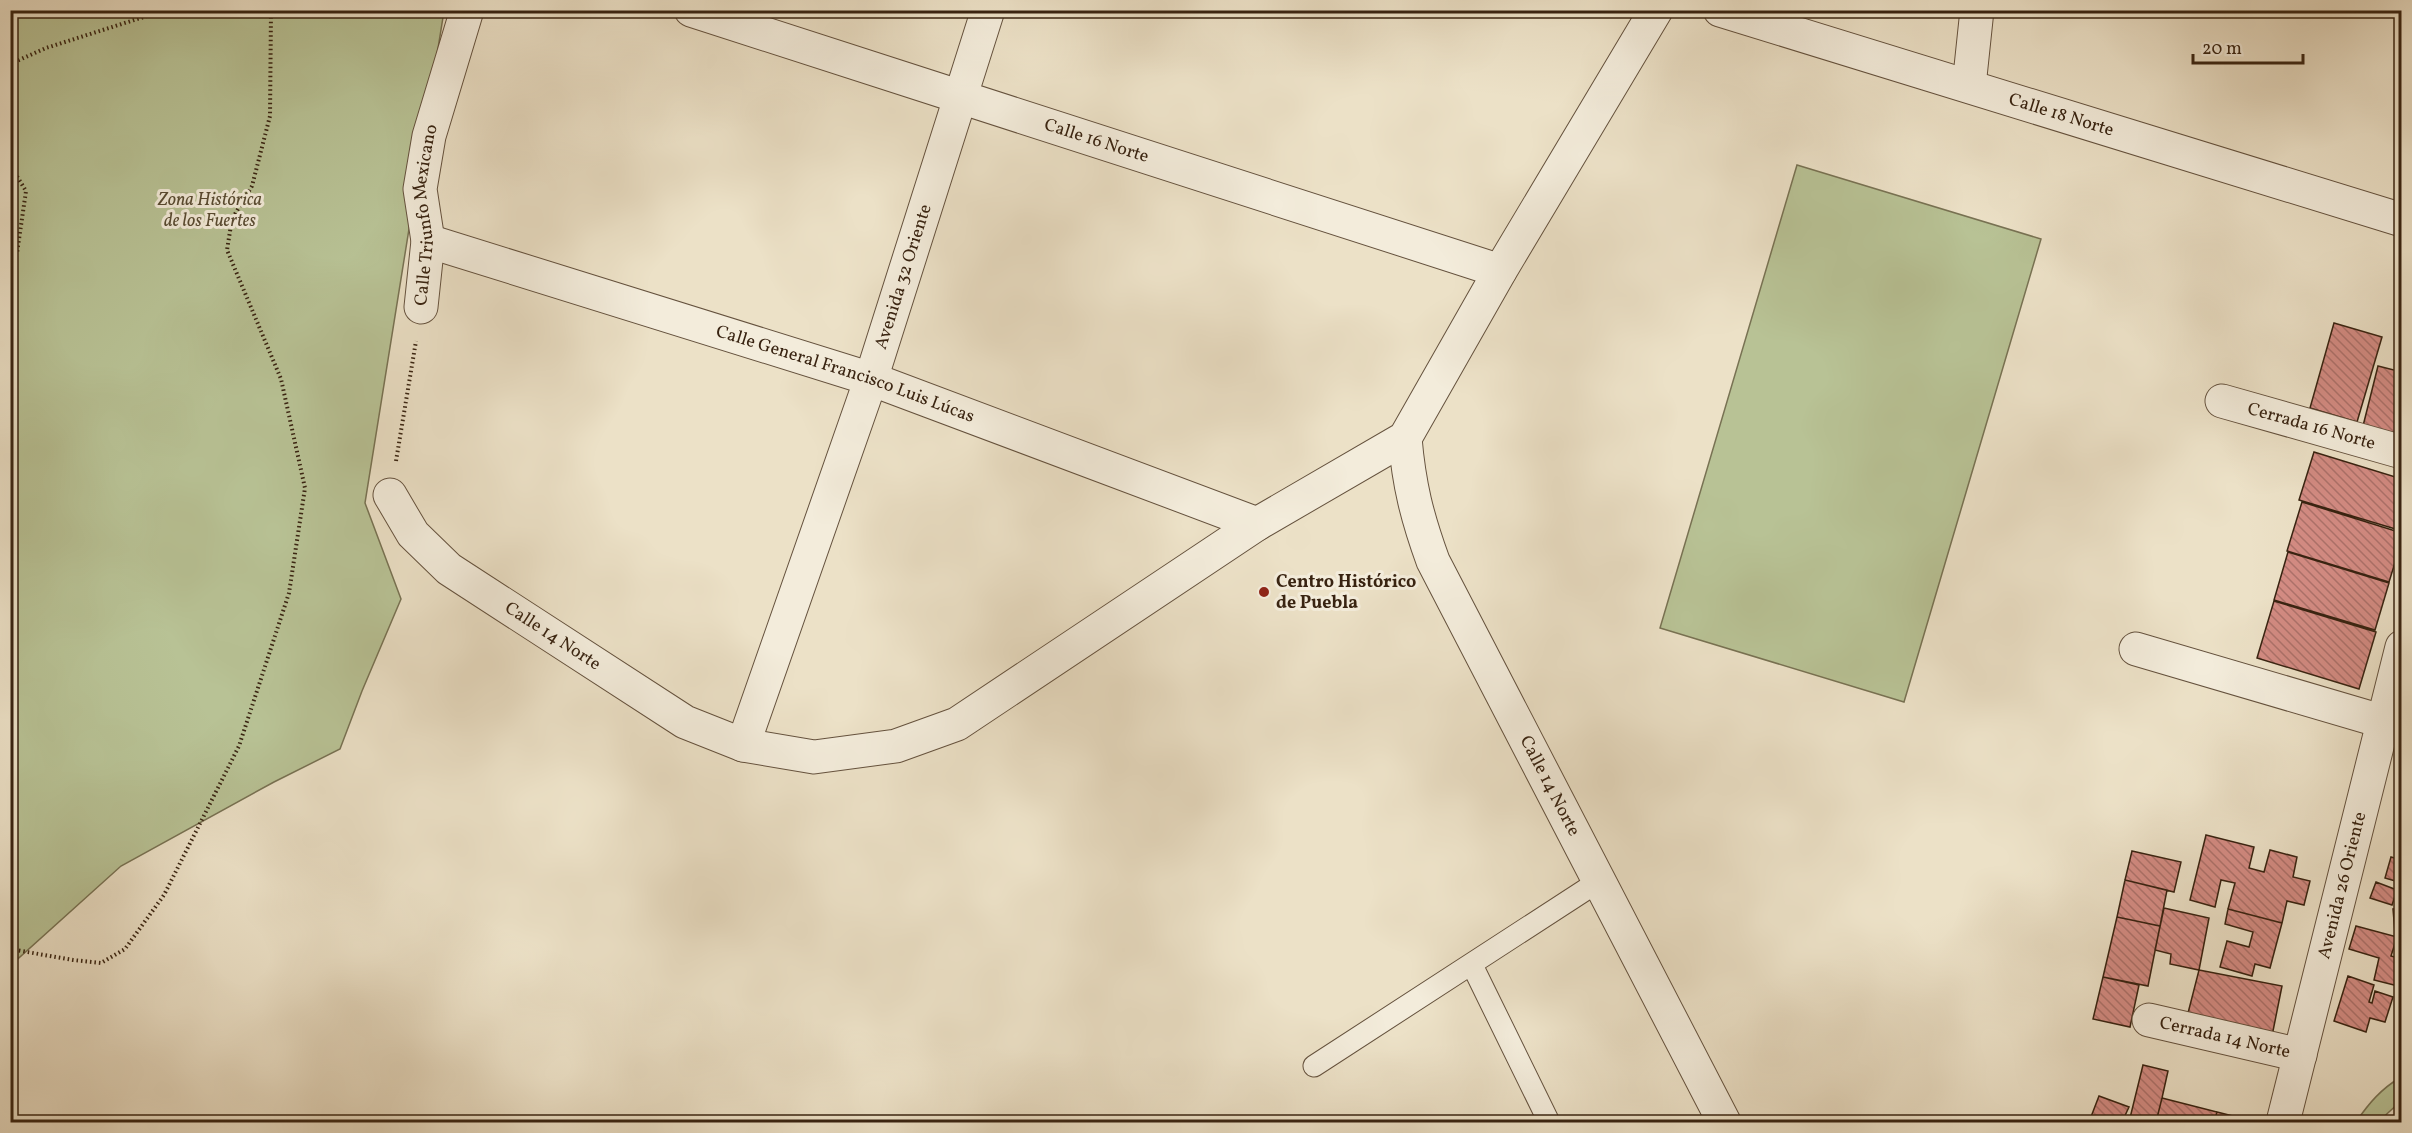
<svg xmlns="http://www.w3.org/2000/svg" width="2412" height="1133" font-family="Vollkorn,serif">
<defs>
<pattern id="building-back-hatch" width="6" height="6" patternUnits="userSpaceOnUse" patternTransform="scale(1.5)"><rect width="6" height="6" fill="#d48c84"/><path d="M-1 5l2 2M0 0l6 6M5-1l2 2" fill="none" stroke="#ad726b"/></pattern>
</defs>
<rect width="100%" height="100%" fill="#ece1c7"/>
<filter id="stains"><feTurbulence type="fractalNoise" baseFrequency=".00333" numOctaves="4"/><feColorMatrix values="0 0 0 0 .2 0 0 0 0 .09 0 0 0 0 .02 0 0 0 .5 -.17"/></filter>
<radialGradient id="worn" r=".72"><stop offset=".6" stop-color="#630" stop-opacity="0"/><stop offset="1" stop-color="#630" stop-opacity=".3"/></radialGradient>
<path fill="#b8c295" stroke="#787253" stroke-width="1.5" d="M11 11H444L365 503 401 599 362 691 340 749 274 782 121 866 11 965Z
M1797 165 2041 239 1904 702 1660 628Z
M2401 1077V1101L2378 1122H2356C2369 1103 2381 1089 2401 1077Z"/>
<path fill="url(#building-back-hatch)" stroke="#382311" stroke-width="1.5" d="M2334 323 2382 337 2357 422 2310 408Z
M2378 366 2402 372V435L2363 426Z
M2314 452 2402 479V531L2299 500Z
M2302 502 2402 533V540L2389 582 2287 551Z
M2288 552 2389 583 2375 630 2274 600Z
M2274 601 2376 632 2359 689 2257 658Z
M2206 835 2254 847 2249 868 2264 872 2270 850 2297 857 2293 877 2310 881 2304 905 2287 901 2282 923 2228 909 2235 883 2221 880 2215 907 2190 900Z
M2132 851 2181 862 2174 892 2125 880Z
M2391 857 2402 860V883L2385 878Z
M2125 880 2167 890 2160 926 2117 917Z
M2376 882 2397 890 2392 905 2370 898Z
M2164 908 2209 918 2199 970 2170 964 2171 954 2155 950Z
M2402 908V932L2395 933 2393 909Z
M2228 909 2282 923 2270 968 2255 964 2252 976 2220 967 2227 941 2249 947 2253 932 2225 924Z
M2117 917 2160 926 2148 986 2103 977Z
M2356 926 2397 937 2391 956 2402 959V987L2374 980 2379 958 2349 949Z
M2199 970 2282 986 2272 1036 2187 1017Z
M2348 976 2374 985 2369 1002 2372 1003 2375 991 2393 997 2385 1022 2370 1018 2366 1032 2334 1021Z
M2103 977 2139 985 2130 1027 2093 1019Z
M2143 1065 2168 1071 2162 1098 2156 1122H2129Z
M2099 1096 2129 1107 2122 1122H2089Z
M2162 1098 2217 1112 2214 1122H2156Z
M2217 1112 2249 1120V1122H2214Z"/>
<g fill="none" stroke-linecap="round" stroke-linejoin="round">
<g stroke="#65523e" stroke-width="23">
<path id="lane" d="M1472 965 1549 1122
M1314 1066 1599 881"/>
</g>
<g stroke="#65523e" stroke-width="35">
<g id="street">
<path id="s1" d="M691 10 1500 271"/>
<path id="s2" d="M1720 10 2402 220"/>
<path d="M1969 86 1977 10"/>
<path id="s3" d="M428 241 871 379 1257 524"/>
<path id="s4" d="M421 307 428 241 420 189 429 136 467 10"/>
<path id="s5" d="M2222 401 2402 452"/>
<path id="s6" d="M1405 438C1409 485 1417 517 1433 561L1724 1122"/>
<path id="s7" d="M390 495 413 534 449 569 685 722 743 745 814 757 896 746 957 724 1257 524 1405 438 1500 271 1656 10"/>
<path d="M2136 649 2381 721 2402 729"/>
<path id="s8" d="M743 745 871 379 988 10"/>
<path id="s9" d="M2149 1020 2300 1055"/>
<path id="s10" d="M2283 1122 2402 647"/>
</g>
</g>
<path stroke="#382311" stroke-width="4" stroke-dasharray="1.5 3" stroke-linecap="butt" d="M10 64 46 48 150 15 229 10
M10 165 26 191 17 253 10 260
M396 461 416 341
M10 949 73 960 101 963 125 949 164 895 239 746 289 593 305 488 281 379 227 250 232 219 252 186 270 116 271 10"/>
<use href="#lane" stroke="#f3ecdb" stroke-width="21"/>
<use href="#street" stroke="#f3ecdb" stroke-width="33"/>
</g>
<circle fill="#8f2418" stroke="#f3ecdb" stroke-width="2" cx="1264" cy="592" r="6"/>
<g text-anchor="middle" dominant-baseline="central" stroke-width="6" stroke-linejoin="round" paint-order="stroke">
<g font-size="18" fill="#382311" stroke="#f3ecdb">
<text stroke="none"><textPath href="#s2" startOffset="357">Calle 18 Norte</textPath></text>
<text stroke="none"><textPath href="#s1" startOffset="426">Calle 16 Norte</textPath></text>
<text stroke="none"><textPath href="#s4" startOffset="93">Calle Triunfo Mexicano</textPath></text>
<text stroke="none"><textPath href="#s8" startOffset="495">Avenida 32 Oriente</textPath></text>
<text stroke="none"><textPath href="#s3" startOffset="438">Calle General Francisco Luis Lúcas</textPath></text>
<text stroke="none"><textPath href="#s5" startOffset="93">Cerrada 16 Norte</textPath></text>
<text stroke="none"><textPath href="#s7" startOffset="219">Calle 14 Norte</textPath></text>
<text stroke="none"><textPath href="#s6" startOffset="380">Calle 14 Norte</textPath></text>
<text stroke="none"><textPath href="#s10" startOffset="244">Avenida 26 Oriente</textPath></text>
<text stroke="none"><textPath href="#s9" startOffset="78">Cerrada 14 Norte</textPath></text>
</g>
<g font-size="18" font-style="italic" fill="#584b32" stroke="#f3ecdb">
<text x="210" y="200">Zona Histórica<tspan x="210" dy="21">de los Fuertes</tspan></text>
</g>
<g font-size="18" font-weight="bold" fill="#382311" stroke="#f3ecdb" text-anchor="start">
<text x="1276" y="582">Centro Histórico<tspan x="1276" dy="21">de Puebla</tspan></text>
</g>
</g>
<rect width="2412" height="1133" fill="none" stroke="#ece1c7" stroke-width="36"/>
<rect x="12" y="12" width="2388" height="1109" fill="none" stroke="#382311" stroke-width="3"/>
<rect x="18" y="18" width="2376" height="1097" fill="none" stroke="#382311" stroke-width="1.5"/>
<path d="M2193 54v9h110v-9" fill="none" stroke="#382311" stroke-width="3"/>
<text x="2202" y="54" font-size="18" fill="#382311" stroke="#f3ecdb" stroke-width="4.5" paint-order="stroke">20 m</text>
<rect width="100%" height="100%" filter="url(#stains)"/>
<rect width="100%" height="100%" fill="url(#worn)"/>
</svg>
